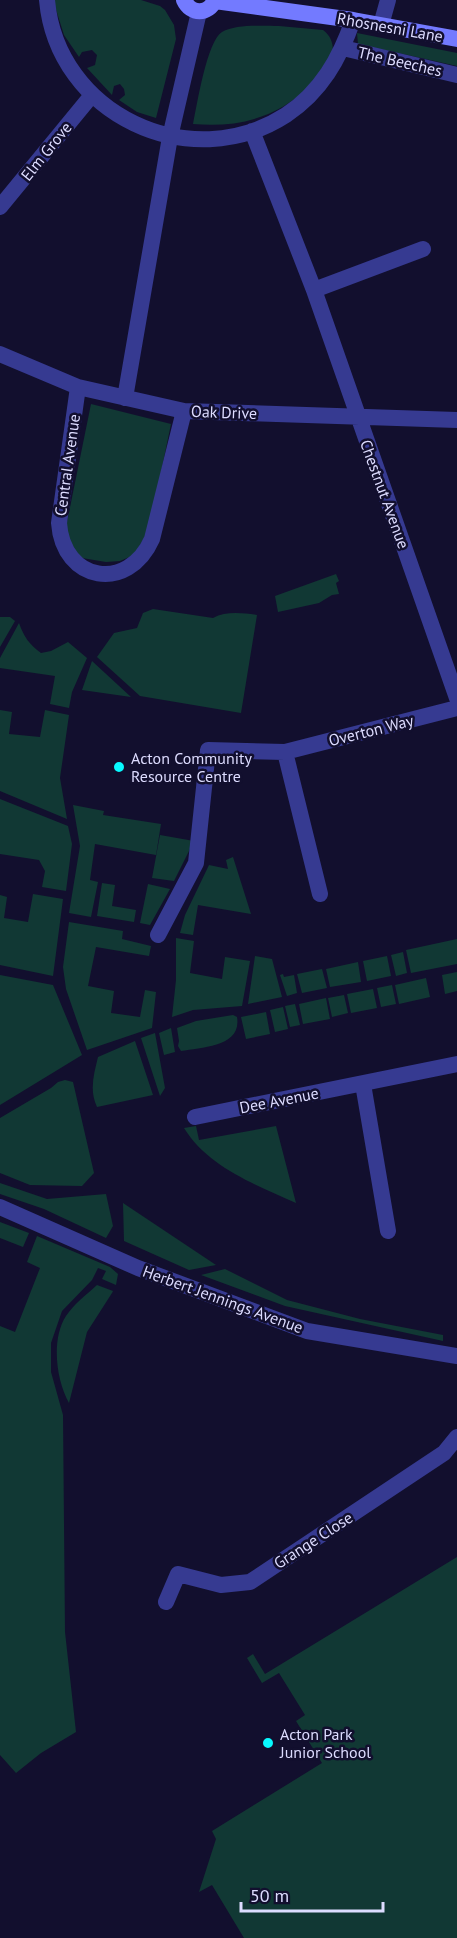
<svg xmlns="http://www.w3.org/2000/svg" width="457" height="1938" font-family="'PT Sans',sans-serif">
<rect width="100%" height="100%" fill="#120f2e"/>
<path fill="#113834" d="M53 0H141L160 6 165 10 174 25 176 39 156 118 137 112 119 100 125 95 124 89 120 84 114 86 112 95 87 68 95 65 97 55 92 50 82 52 79 57 64 35Z
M279 26 323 30C330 35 333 42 333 51 326 62 319 77 310 86 277 118 237 128 193 124 197 105 207 41 222 32 236 24 263 26 279 26Z
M357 33 457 53V66L358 44Z
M91 404 171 424 149 530 134 555 120 561 106 562 82 558 69 545 66 527Z
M336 574 339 581 336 583 339 594 332 595 319 603 278 612 275 596Z
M153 609 213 618C226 611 242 613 257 615L241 713 140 696 97 657 114 633 137 628 143 613Z
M0 617H10L15 621 0 647Z
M19 623C24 637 29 644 41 653L51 651 68 642 87 658 72 692 69 708 50 704 55 676 0 668V658Z
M92 661 131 697 82 690Z
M0 710 12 712 9 734 40 737 45 710 69 715 60 778 67 819 0 791Z
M0 799 68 826 72 844 66 891 42 887 45 871 39 860 0 854Z
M73 805 104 811 103 815 161 824 156 855 95 844 90 880 98 882 91 917 69 913 80 846Z
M160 835 194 841 174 881 152 878Z
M233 857 251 914 198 905 193 935 180 933 185 915 209 865 228 869 226 860Z
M102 883 115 885 112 906 136 910 134 922 97 916Z
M148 884 170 889 150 925 140 923Z
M33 894 63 899 53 976 0 965V895L7 897 4 918 28 922Z
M69 922 123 931 122 939 151 946 149 956 96 947 88 986 114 991 111 1013 140 1017 145 990 156 992 152 1028 87 1050 66 989 63 967Z
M176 938 194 941 190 973 222 979 225 957 250 961 242 1006 193 1010 172 1017 176 980Z
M457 939V964L411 973 406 950Z
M403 952 407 973 396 976 391 955Z
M255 956 272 959 282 997 248 1004Z
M387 956 391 976 367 981 363 961Z
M358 962 361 982 330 987 326 969Z
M322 969 327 988 302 993 297 974Z
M457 972V991L445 994 442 975Z
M283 974 284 977 294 975 297 993 287 996 280 975Z
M0 975 53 985 82 1055 0 1105Z
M426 978 430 997 399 1004 395 985Z
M392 985 396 1004 381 1007 377 988Z
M373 989 377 1008 351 1013 347 994Z
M344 995 348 1013 332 1017 328 998Z
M326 998 330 1019 303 1024 299 1004Z
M295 1004 300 1025 290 1027 285 1006Z
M283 1007 288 1029 275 1032 270 1010Z
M266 1012 270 1034 246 1039 241 1017Z
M233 1015 237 1017C242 1047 202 1047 181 1051L178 1046 179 1041 177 1028 196 1021Z
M171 1028 175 1052 164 1055 159 1033Z
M155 1033 165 1088 160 1096 141 1038Z
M135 1041 153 1095 97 1107C89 1090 94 1074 98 1057Z
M65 1080 73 1082 94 1173 82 1186 30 1185 0 1173V1118L51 1088 58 1082Z
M196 1126 199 1140 276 1126 296 1203C256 1185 208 1167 184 1128Z
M0 1183 47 1199 106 1194 113 1226 106 1238 44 1209 0 1194Z
M123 1203 216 1265 189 1270 124 1241Z
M0 1222 29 1233 23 1247 0 1238Z
M37 1236 110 1267 118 1274 116 1285 102 1279 106 1271 98 1268 92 1280 62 1311 51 1343V1372L63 1415 65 1632 76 1732 41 1753 16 1773 0 1755V1326L15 1332 40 1268 27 1262Z
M225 1269 287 1300 360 1319 443 1335V1341L285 1306 201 1275Z
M97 1285 113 1291 112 1293 87 1332 69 1403C56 1380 51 1339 66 1316 74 1304 86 1295 97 1285Z
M457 1557V1938H244L212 1885 199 1892 216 1839 212 1831 322 1763 296 1721 305 1715 279 1673 262 1683 247 1658 253 1654 265 1674Z"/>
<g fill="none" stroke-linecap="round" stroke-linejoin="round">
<path stroke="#363a91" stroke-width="16" d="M47 0C57 114 190 177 286 115 321 92 340 58 353 20
M381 25 388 0
M343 48 457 75
M252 131 314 290 457 698
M0 207 92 95
M314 290 423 249
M0 354 78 387 184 411 457 420
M78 387 59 523C63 582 128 593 152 539L184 411
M125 398 170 137 199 12
M285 752 320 894
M158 935 196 863 208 750 285 752 457 708
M363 1084 388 1231
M195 1117 457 1064
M0 1207 138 1268 307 1331 457 1356
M166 1602 178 1574 221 1585 250 1582 444 1453 457 1437"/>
<path stroke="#737aff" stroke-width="16" d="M184 0C191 15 208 15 215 0
M215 1 353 20 457 39"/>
</g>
<g fill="#08f9ff" stroke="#120f2e" stroke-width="2">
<circle cx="119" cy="767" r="6"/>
<circle cx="268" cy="1743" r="6"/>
</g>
<g text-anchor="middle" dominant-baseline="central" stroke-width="5" stroke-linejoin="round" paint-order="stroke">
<g font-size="16" fill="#dddcff" stroke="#120f2e">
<text transform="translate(390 27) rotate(10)">Rhosnesni Lane</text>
<text transform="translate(400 61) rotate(13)">The Beeches</text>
<text transform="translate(46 151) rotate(-51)">Elm Grove</text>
<text transform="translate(224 412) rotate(2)">Oak Drive</text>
<text transform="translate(67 465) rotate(-82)">Central Avenue</text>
<text transform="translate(385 494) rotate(70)">Chestnut Avenue</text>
<text transform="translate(371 730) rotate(-14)">Overton Way</text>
<text transform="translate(279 1100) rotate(-11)">Dee Avenue</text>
<text transform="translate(223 1299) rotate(20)">Herbert Jennings Avenue</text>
<text transform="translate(313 1540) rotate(-33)">Grange Close</text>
</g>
<g font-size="16" fill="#dddcff" stroke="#120f2e" text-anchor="start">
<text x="131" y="758">Acton Community<tspan x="131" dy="18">Resource Centre</tspan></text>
<text x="280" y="1734">Acton Park<tspan x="280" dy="18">Junior School</tspan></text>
</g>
</g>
<path d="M241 1902v9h142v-9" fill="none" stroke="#dddcff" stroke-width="3"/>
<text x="250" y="1902" font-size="18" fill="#dddcff" stroke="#120f2e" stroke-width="4.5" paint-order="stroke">50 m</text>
</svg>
